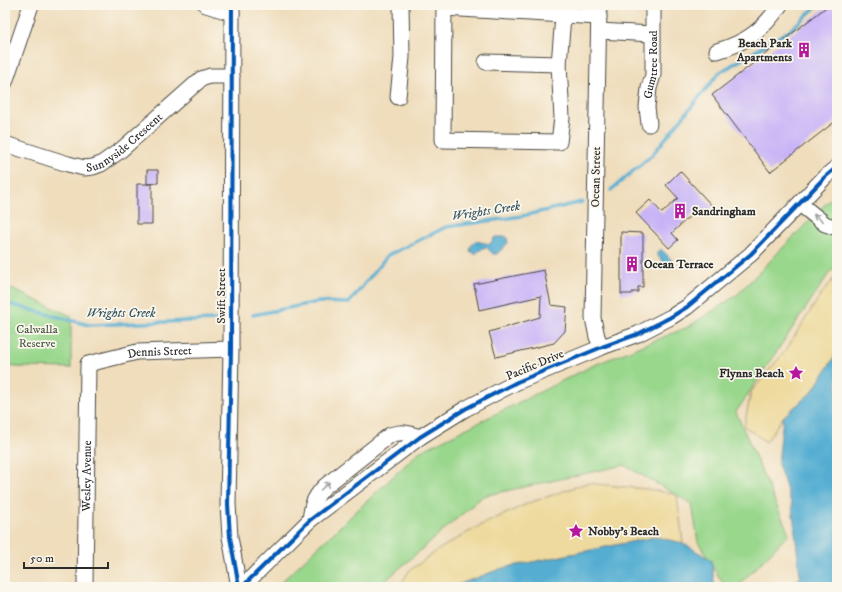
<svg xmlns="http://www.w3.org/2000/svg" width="842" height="592" font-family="'IM FELL DW Pica',serif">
<rect width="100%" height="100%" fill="#fbf7ec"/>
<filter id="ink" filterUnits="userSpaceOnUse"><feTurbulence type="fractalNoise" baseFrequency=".025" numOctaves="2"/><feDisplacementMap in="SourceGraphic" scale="8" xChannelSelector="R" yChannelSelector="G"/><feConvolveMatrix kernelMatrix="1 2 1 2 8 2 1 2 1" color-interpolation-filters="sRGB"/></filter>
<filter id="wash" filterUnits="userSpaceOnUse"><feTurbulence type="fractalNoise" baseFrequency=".012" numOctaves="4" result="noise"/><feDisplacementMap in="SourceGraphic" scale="16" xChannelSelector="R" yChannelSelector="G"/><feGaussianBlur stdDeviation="0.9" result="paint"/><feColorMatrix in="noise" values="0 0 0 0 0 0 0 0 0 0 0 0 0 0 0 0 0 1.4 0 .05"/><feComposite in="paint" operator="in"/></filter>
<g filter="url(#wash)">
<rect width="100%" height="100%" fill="#efddbc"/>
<path fill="#99d78c" stroke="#62815c" d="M837 192V267L830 272 736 412 789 534 737 587H725L698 542 692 504 624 465 483 496 378 587H276L419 452 592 366 688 327 737 295Z
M5 286 71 316V368L16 367 5 365Z"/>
<path fill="#eeda9e" stroke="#8c8264" d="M837 275V353L812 392 783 417 766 442 744 426 751 392 786 350 821 294Z
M587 483 655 490 677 495 683 543 655 537 503 568 452 587H399L409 571 441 548 479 526 529 503Z"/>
<path fill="#55aed2" stroke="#406c7e" d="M495 237H507L508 243 497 254H493L486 247 483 248 475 254 470 251 471 246 475 241 490 244Z
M661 249 672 260 667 266 656 254Z
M837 353V587H792L800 576 792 505 778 464 783 417 812 392Z
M655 537 683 543 711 560 715 587H452L503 568Z"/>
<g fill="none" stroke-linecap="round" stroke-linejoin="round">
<path stroke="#55aed2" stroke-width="3.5" d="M611 190 652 155 719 73 790 30 818 5
M5 303 89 325 216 320
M253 315 318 302 349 303 387 256 446 227 522 216 582 202"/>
</g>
<g id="blocks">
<path fill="#c7b3f7" d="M829 5H837V120L770 172 712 95Z
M147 170H158V183L147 184Z
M680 171 713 207 704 216 697 209 672 233 678 240 669 248 636 213 650 200 662 213 678 198 666 185Z
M137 184H152V224H137Z
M621 232 643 233V287H638V292H632V294H621Z
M544 270 551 305 567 307 565 331 554 343 496 357 489 332 540 317 541 296 479 310 474 284Z"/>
</g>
</g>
<g filter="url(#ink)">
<use href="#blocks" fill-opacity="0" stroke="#484641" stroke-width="1"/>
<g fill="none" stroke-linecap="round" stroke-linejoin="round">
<g stroke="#484641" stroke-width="17">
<g id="minor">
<path d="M206 5 232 13"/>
<path d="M232 5 231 349 228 504 230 537 239 587"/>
<path d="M444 5 443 140 559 142 562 118 559 64 564 5"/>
<path d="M599 5 593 318 597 337 602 347"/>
<path d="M444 8 599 17"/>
<path d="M599 31 652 34"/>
<path d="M717 51C746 43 763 30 780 5"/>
<path d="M486 62 559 64"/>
<path d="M5 82 31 5"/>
<path d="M398 97 402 57 401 5"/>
<path id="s1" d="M649 124 647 107 649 88 653 75V5"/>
<path id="s2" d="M5 144 68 164 84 168 93 167 101 164 121 150 201 79 210 76H232"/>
<path d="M800 204 825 224 837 228"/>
<path d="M310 520C312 505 313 499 324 487L390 435C403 431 408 433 420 437"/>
<path id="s3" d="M85 587 88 364 137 352 231 349"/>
<path d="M242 587 310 520 420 437 465 409 517 382 602 347 638 334 671 317 687 307 751 254 825 177 837 167"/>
</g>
</g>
<use href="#minor" stroke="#fff" stroke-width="15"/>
<g stroke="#fbf7ec" stroke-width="6">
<path id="cycleway" d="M232 5 231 349 228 504 230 537 239 587
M242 587 310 520 420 437 465 409 517 382 602 347 638 334 671 317 687 307 751 254 825 177 837 167"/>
</g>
<use href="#cycleway" stroke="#0057b8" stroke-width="4"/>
</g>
<defs><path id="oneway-shaft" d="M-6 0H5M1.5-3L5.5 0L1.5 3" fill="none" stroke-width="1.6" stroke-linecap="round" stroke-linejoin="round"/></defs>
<g stroke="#a0a0a0">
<use href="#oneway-shaft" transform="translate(818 218) rotate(-141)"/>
<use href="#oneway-shaft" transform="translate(325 486) rotate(-42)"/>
</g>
</g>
<defs>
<g id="building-bare" transform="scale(1.2)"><path d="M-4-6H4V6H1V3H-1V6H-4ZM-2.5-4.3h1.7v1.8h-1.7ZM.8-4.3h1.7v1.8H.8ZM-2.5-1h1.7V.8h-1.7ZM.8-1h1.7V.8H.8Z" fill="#b5179e" stroke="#fbf7ec" stroke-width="2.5" paint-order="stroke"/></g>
<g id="sight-bare" transform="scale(1.2)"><path d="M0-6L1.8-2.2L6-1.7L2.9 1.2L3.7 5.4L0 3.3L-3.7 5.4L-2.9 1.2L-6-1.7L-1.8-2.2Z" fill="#b5179e" stroke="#fbf7ec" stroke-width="2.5" paint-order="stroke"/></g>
</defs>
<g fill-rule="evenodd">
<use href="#building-bare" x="804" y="50"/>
<use href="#building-bare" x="680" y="211"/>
<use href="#building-bare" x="632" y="264"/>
<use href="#sight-bare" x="796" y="373"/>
<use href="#sight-bare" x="576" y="531"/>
</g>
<g text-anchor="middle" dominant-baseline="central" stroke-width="3.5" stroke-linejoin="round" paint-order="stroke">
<g font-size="12" font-weight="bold" fill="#2b2b2b" stroke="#fbf7ec" text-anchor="start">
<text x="792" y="43" text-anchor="end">Beach Park<tspan x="792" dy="14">Apartments</tspan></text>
<text x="692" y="211">Sandringham</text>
<text x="644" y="264">Ocean Terrace</text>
<text x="784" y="373" text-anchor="end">Flynns Beach</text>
<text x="588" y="531">Nobby's Beach</text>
</g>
<g font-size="12" fill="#2b2b2b" stroke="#fbf7ec">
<text stroke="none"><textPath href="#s1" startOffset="60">Gumtree Road</textPath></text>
<text stroke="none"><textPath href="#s2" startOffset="131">Sunnyside Crescent</textPath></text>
<text transform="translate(596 177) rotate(-89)">Ocean Street</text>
<text transform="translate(221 296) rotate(-90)">Swift Street</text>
<text stroke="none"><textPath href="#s3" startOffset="296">Dennis Street</textPath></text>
<text transform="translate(535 365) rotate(-23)">Pacific Drive</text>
<text stroke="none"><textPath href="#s3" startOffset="111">Wesley Avenue</textPath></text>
</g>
<g font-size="12" fill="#465643" stroke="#fbf7ec">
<text x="37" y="329">Calwalla<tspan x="37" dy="14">Reserve</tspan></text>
</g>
<g font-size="13" font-style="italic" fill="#3a5965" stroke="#fbf7ec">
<text transform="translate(486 211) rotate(-9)">Wrights Creek</text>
<text x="121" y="313">Wrights Creek</text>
</g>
</g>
<rect width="842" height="592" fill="none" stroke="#fbf7ec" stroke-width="20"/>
<path d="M24 562v6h84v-6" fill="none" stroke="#2b2b2b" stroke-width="2"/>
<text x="30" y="562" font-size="12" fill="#2b2b2b" stroke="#fbf7ec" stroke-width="3" paint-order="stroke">50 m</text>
</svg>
